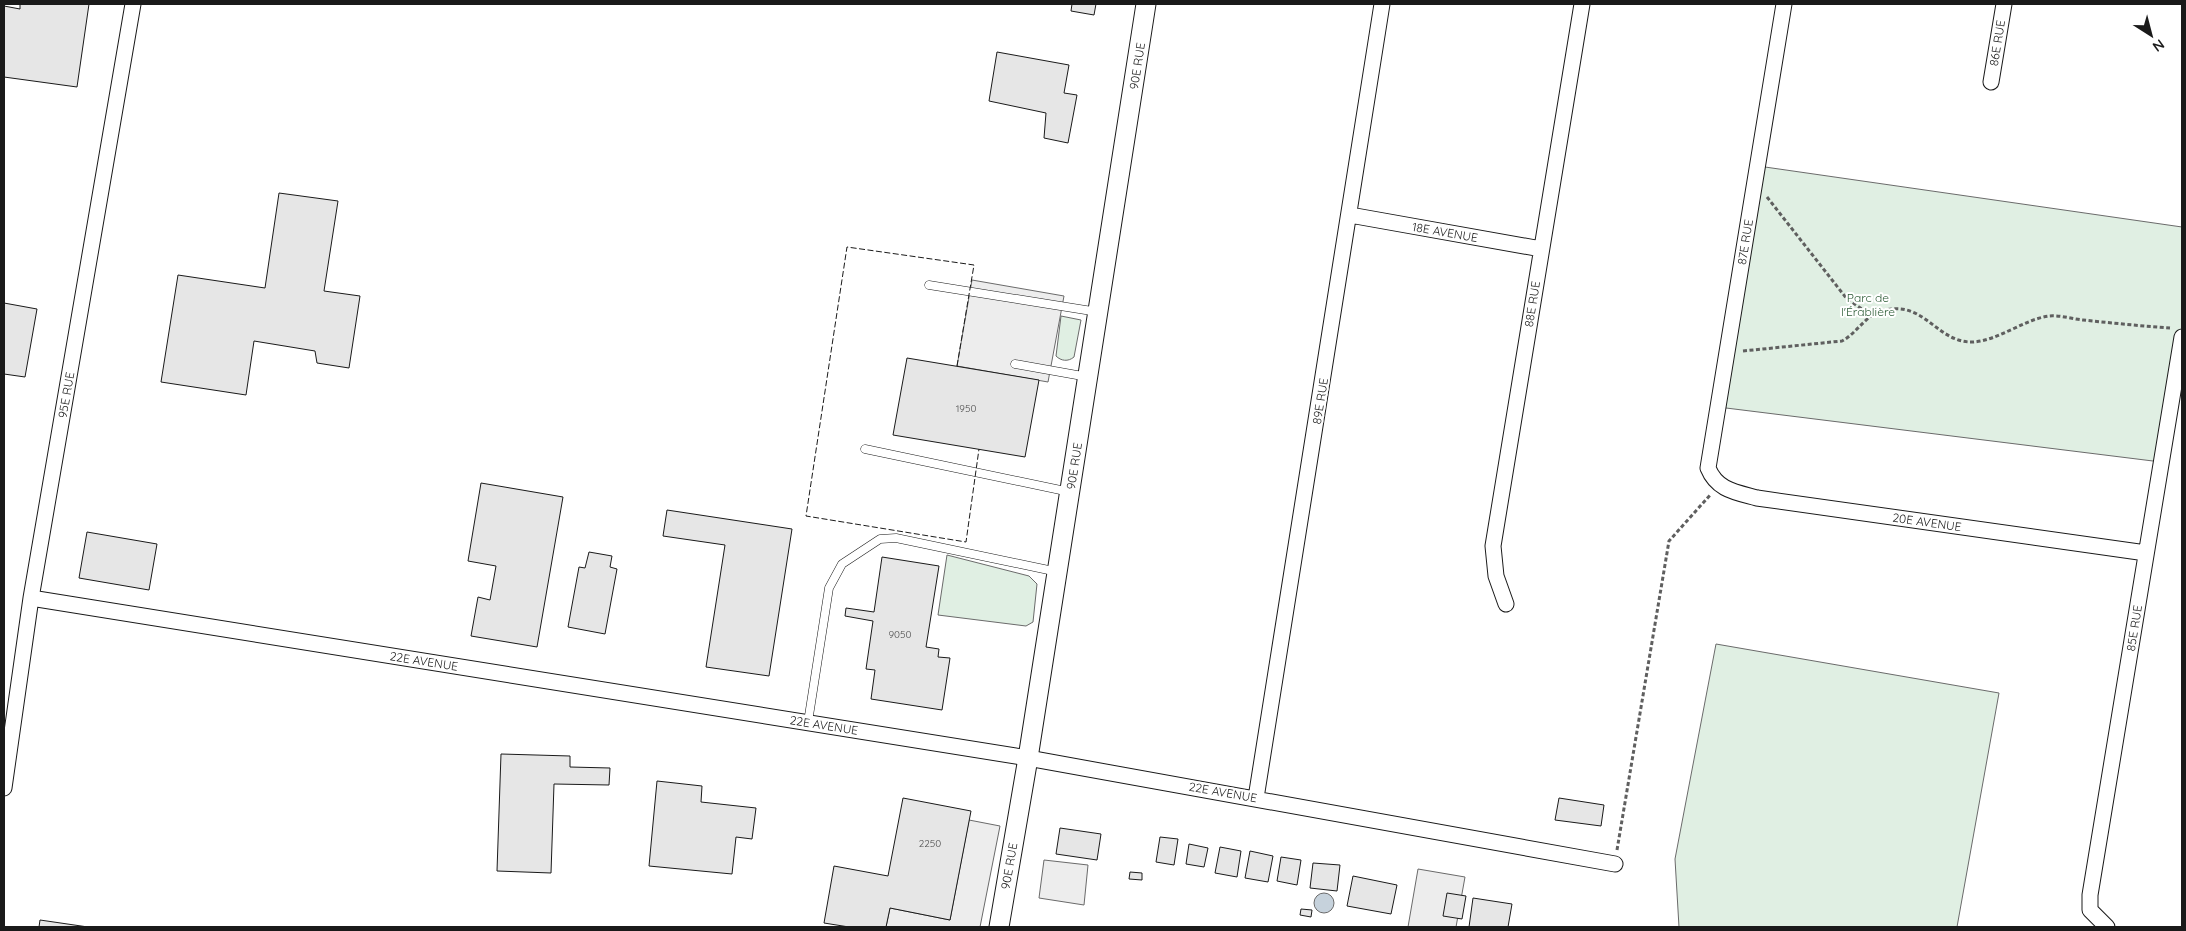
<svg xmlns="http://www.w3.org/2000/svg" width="2186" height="931" font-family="Quicksand,sans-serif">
<rect width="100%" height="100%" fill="#fff"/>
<path fill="#e0efe3" stroke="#6a6a6a" d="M1758 166 2182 227V337L2161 462 1718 407Z
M1061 316 1081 320 1074 357C1068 362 1061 361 1056 356Z
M947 555 1029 576 1037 584 1033 622 1026 626 938 615Z
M1716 644 1999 693 1957 927H1679L1675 859Z"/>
<path fill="#ededed" stroke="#6a6a6a" d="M972 280 1064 296 1048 382 957 366Z
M969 820 1000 826 980 927H886L890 908 950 920Z
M1044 860 1088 865 1084 905 1039 898Z
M1418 869 1465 877 1456 927H1408Z"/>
<path fill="#c6d2dc" stroke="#6a6a6a" d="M1314 903a10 10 0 1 1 20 0a10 10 0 1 1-20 0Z"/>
<path fill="#e6e6e6" stroke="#1a1a1a" d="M20 4H89L77 87 4 77V6L20 9Z
M1072 4H1096L1094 15 1071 11Z
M997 52 1069 65 1064 93 1077 95 1068 143 1044 138 1046 113 989 101Z
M279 193 338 201 324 291 360 296 349 368 317 363 315 351 254 341 246 395 161 382 178 275 265 288Z
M4 303 37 309 25 377 4 374Z
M907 358 1039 380 1025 457 893 435Z
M481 483 563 497 537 647 471 636 478 597 490 600 496 566 468 561Z
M667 510 792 529 769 676 706 667 725 545 663 536Z
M87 532 157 544 149 590 79 578Z
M589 552 612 556 610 567 617 569 605 634 568 627 579 567 585 568Z
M882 557 939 566 926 647 939 649 938 657 950 658 942 710 871 699 875 670 866 669 873 621 845 616 846 608 874 612Z
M501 754 570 756V767L610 768 609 785 554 784 551 873 497 871Z
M657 781 702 786 701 802 756 808 752 839 736 837 732 874 649 866Z
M903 798 971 811 950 920 890 908 886 927H849L824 923 834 866 888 876Z
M1559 798 1604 805 1601 826 1555 820Z
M1060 828 1101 834 1097 860 1056 854Z
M1160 837 1178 839 1174 865 1156 862Z
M1189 844 1208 848 1204 867 1186 864Z
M1220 847 1241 851 1237 877 1215 873Z
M1250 851 1273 856 1268 882 1245 878Z
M1281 857 1301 860 1297 885 1277 881Z
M1313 863 1340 865 1337 891 1310 888Z
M1130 872 1142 873V880L1129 879Z
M1353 876 1397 885 1391 914 1347 906Z
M1447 893 1466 896 1462 919 1443 916Z
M1473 898 1512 904 1508 927H1469Z
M1301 909 1312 910 1311 917 1300 915Z
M40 920 88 927H39Z"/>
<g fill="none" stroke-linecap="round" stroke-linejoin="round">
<g stroke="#1a1a1a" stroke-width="9">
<path id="service" d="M929 285 1098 312
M1015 364 1088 377
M865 449 1070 492
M808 722 829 588 842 564 880 539 896 538 1058 572"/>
</g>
<g stroke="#1a1a1a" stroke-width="17">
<path id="minor" d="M1784 4 1708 468C1717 490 1735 492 1757 498L2146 553
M1991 82 2004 4
M1350 215 1541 249
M31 598 1028 758 1615 864
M1506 604 1496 576 1493 546 1582 4
M4 788 31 598 133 4
M1256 798 1382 4
M2107 927 2090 910V895L2182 337"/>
</g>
<g stroke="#1a1a1a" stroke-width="21">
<path id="tertiary" d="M999 927 1028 758 1146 4"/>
</g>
<path stroke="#5f5f5f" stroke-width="3" stroke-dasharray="4 2.5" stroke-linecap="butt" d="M1767 197 1847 299 1871 315
M1743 351 1842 341C1857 333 1865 316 1881 311 1925 298 1936 344 1974 342 1999 340 2025 319 2049 316 2060 315 2073 319 2083 320 2112 323 2141 326 2170 328
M1617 850 1669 541 1711 494"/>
<use href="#service" stroke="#fff" stroke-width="8"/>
<use href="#minor" stroke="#fff" stroke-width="15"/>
<use href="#tertiary" stroke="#fff" stroke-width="19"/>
<path stroke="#1a1a1a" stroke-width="1" stroke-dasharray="6 2.5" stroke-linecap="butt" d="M957 366 974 265 847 247 806 516 966 542 979 449"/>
</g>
<g text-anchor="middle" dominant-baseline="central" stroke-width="4" stroke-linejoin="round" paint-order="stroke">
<g font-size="10" fill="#4d4d4d">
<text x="966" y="408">1950</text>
<text x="900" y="634">9050</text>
<text x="930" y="843">2250</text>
</g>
<g font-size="12" fill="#1a1a1a" stroke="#fff">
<text transform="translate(1997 43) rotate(-81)">86E RUE</text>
<text transform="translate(1137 66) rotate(-81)">90E RUE</text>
<text transform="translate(1445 232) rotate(10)">18E AVENUE</text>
<text transform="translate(1745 242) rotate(-81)">87E RUE</text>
<text transform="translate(1532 304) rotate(-81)">88E RUE</text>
<text transform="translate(66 395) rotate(-80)">95E RUE</text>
<text transform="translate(1320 401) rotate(-81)">89E RUE</text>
<text transform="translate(1074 466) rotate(-81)">90E RUE</text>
<text transform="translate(1927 522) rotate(8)">20E AVENUE</text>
<text transform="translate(2134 628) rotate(-81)">85E RUE</text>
<text transform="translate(424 661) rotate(9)">22E AVENUE</text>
<text transform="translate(824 725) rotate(9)">22E AVENUE</text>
<text transform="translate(1223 792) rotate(10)">22E AVENUE</text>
<text transform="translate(1009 866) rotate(-80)">90E RUE</text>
</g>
<g font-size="12" fill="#2b5a34" stroke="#fff">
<text x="1868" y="297">Parc de<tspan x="1868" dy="14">l'Érablière</tspan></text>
</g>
</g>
<rect width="2186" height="931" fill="none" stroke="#1a1a1a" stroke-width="10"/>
<g transform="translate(2151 35) rotate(144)" stroke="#ffffff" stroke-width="4" paint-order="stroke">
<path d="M0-4L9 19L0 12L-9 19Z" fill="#1a1a1a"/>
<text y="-8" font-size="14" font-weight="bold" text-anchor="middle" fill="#1a1a1a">N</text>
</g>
</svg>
